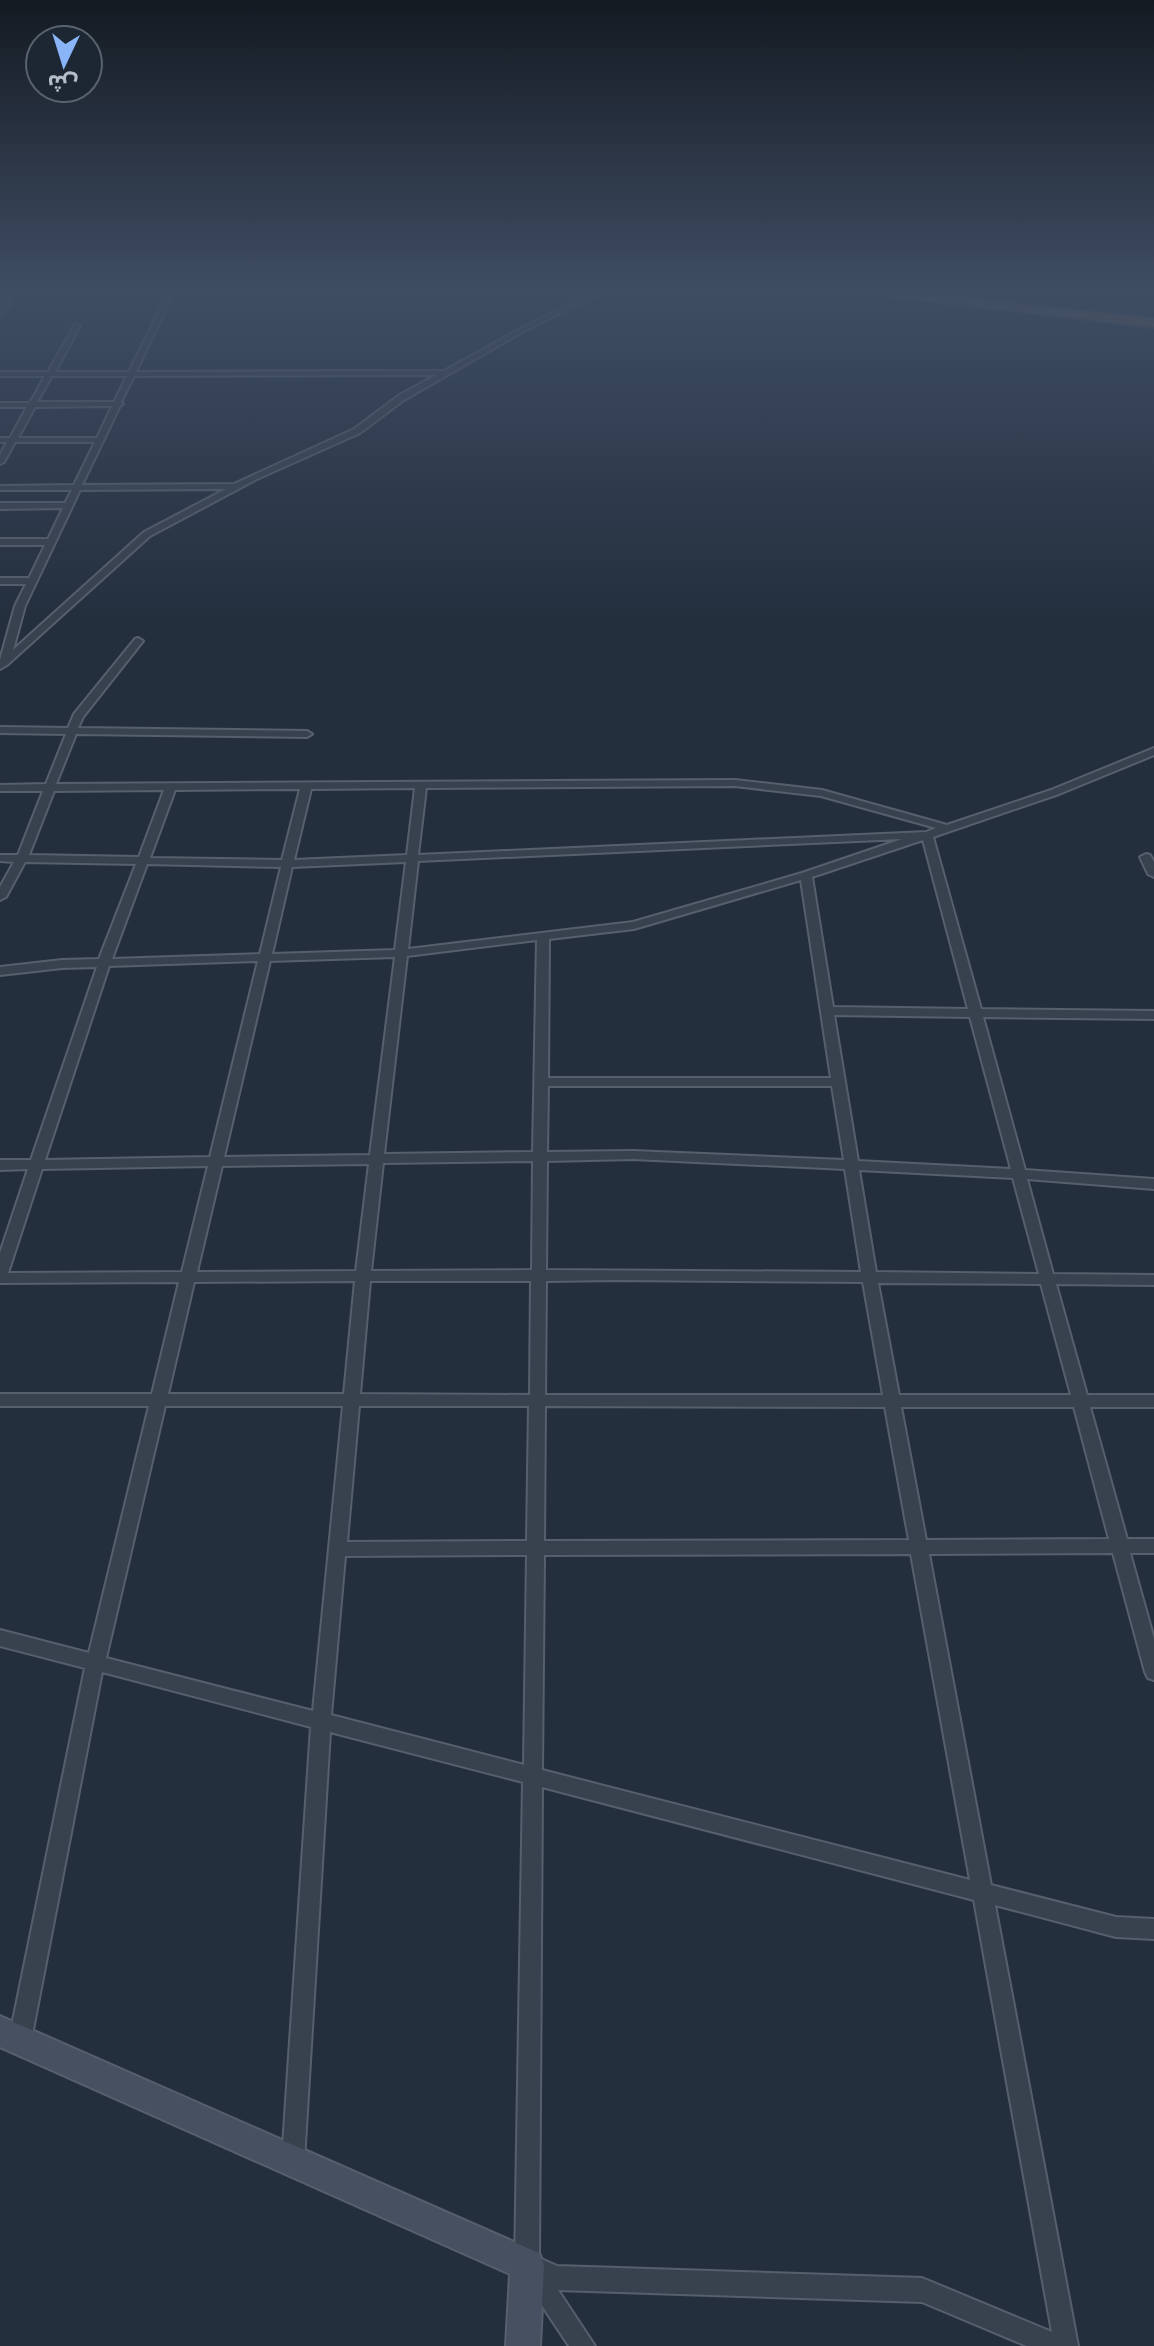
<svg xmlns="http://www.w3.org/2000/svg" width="1154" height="2346" font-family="Manrope,'Noto Sans Arabic',sans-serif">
<rect width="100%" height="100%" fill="#242f3e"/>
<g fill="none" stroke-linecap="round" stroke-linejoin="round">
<g stroke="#565f6c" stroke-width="4">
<path id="street" d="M169 289H175L136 372 444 371 522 328 603 289H610L526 330 404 400 360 433 257 479 150 536 7 665 0 669V660L15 606 26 584H0V578H29L45 545H0V539H48L63 508 0 509V503H65L72 490H0V486L74 485 95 442H15L4 462 0 464V455L7 442H0V438H10L27 407H0V403H30L45 376H0V372H48L74 326 77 324 80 326 55 372H129ZM436 375 398 396 354 429 234 484 82 485 120 406 123 404 121 402 134 376ZM52 376H127L114 402H37ZM112 406 97 438H18L35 407ZM226 489 144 532 13 650 25 606 80 490Z
M138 638 143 641 83 717 78 728 307 731 312 734 307 737 76 734 56 784 735 780 822 790 947 825 1051 790 1154 748V755L1059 794 933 837 981 1009 1154 1011V1019L983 1017 1025 1170 1154 1179V1189L1027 1179 1053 1274 1154 1275V1285L1056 1284 1087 1395H1154V1407H1090L1127 1539H1154V1553H1130L1154 1639V1680L1148 1678 1145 1672 1113 1553 929 1554 991 1885 1116 1917 1154 1919V1939L1116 1937 995 1905 1078 2346H1027L922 2302 558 2290 595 2346H569L515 2265 523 1782 330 1732 304 2161 301 2169 293 2172 285 2169 282 2161 311 1727 102 1672 31 2040 28 2048 20 2051 12 2048 9 2040 85 1668 0 1646V1630L89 1653 149 1406H0V1394H152L179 1282 0 1283V1253L28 1169 0 1170V1160H31L97 967 62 968 0 975V967L62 960 99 959 136 864 25 862 6 897 0 900V887L14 862 0 861V855H18L43 791H0V785L46 784 66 734 0 733V727L68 728 74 714 135 639ZM735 786 821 796 936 828 926 832 418 855 426 788ZM415 788 407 855 294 860 311 789ZM300 789 282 860 150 858 175 790ZM164 790 139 857 29 855 54 791ZM902 839 802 873 633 922 408 949 418 861ZM923 840 968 1009 833 1007 812 877ZM406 862 395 950 272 954 292 867ZM147 864 281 867 260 954 112 959ZM801 880 831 1078H548L549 939 634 929ZM537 940 533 1152 384 1154 407 956ZM395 957 370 1155 224 1157 270 961ZM258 961 210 1157 45 1160 109 966ZM834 1015 970 1017 1011 1169 858 1161ZM548 1086H832L844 1160 633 1151 547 1152ZM633 1159 845 1169 861 1272 546 1270 547 1161ZM533 1161 532 1270 371 1271 383 1163ZM369 1164 356 1271 197 1272 222 1166ZM208 1166 182 1272 8 1273 42 1169ZM859 1170 1013 1178 1039 1274 876 1272ZM617 1280 863 1282 883 1395H545L546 1281ZM355 1281 344 1394H168L194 1282ZM370 1281H531L530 1395 360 1394ZM878 1283 1041 1284 1071 1395H899ZM165 1406H343L313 1711 106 1658ZM359 1406H529L527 1541 347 1542ZM545 1406 885 1407 909 1540 544 1541ZM901 1407H1074L1109 1539 926 1540ZM911 1554 970 1880 542 1770 544 1555ZM527 1555 524 1765 331 1715 345 1556ZM542 1787 974 1900 1052 2332 922 2278 557 2266 539 2258Z
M1146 854 1150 855 1154 862V877L1148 874 1140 857Z"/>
</g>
<g stroke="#565f6c" stroke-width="4">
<path id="secondary" d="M6 289H16L5 312 0 315V302Z
M0 2016 539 2253 544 2265 540 2346H506L510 2274 0 2047Z"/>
</g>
<g stroke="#434c59" stroke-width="4">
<path id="highway" d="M853 289H887L1154 319V327L859 293Z"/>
</g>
<use href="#street" fill="#38414e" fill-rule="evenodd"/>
<use href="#secondary" fill="#465061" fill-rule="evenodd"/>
<use href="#highway" fill="#746855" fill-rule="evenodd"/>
</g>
<linearGradient id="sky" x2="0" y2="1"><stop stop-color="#141a22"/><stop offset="0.47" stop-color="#3f4d63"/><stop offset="1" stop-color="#3f4d63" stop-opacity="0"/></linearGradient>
<rect width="1154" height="617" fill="url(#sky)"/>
<g transform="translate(64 64) rotate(184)"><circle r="38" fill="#1d2633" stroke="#59626f" stroke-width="2"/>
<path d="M0-6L14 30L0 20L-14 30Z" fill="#8ab4f8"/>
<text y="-12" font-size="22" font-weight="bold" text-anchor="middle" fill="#b4bcc9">ش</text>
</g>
</svg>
